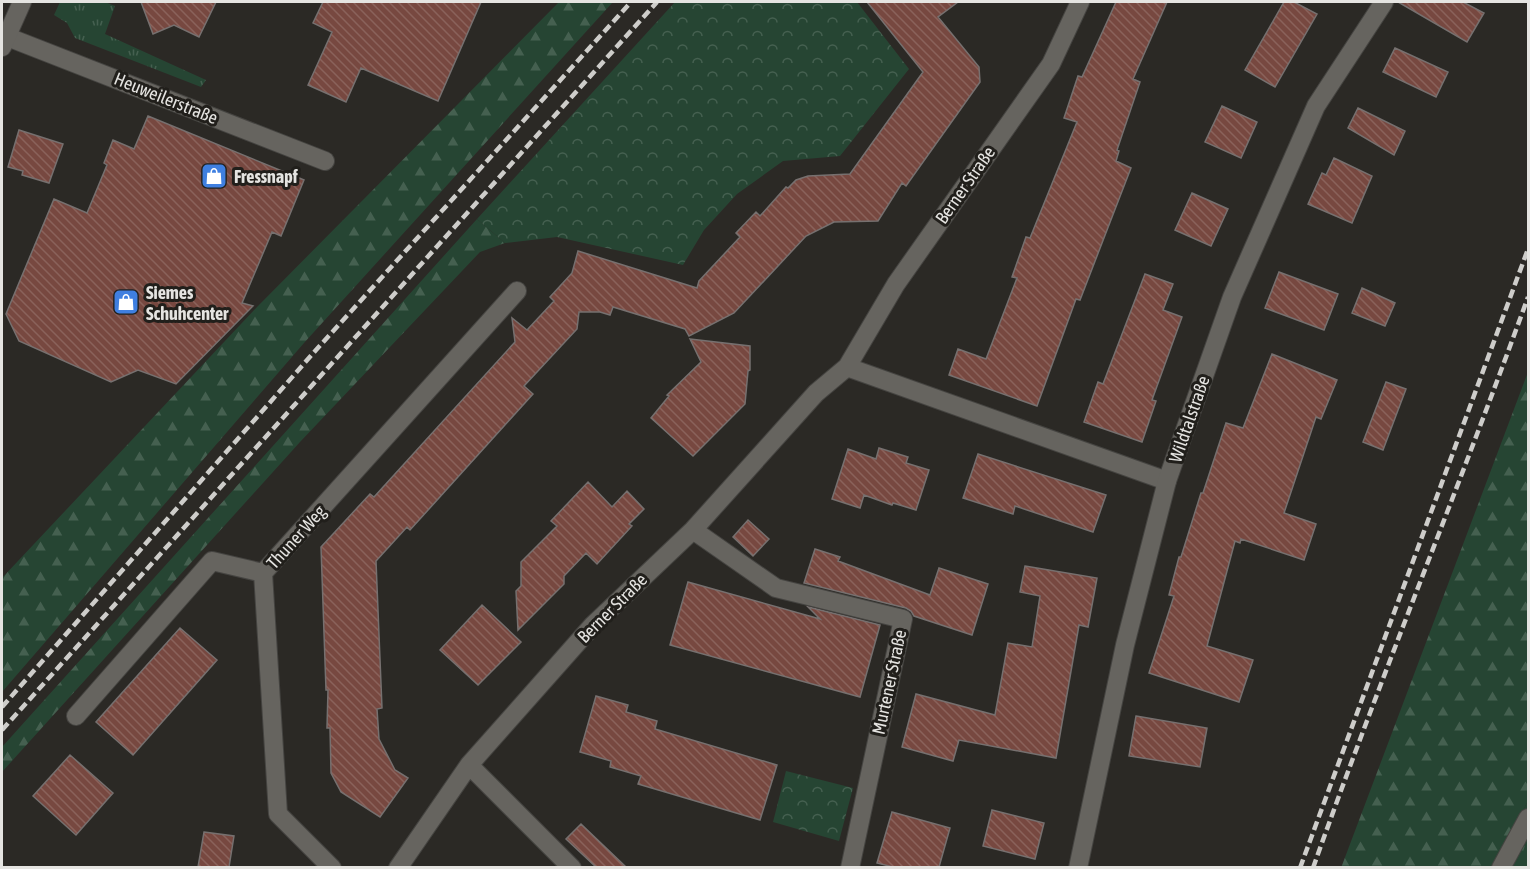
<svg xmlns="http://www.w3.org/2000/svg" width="1530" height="869" font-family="'Asap Condensed',sans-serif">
<defs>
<pattern id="grass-tufts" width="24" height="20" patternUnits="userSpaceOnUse" patternTransform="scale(1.5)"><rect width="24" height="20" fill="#264533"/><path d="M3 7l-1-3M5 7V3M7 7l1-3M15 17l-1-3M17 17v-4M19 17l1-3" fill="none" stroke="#456050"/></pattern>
<pattern id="forest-firs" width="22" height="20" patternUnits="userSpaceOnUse" patternTransform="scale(1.5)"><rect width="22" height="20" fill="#264533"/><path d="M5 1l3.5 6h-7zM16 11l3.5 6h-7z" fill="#456050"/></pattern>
<pattern id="park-crowns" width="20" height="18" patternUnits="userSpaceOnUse" patternTransform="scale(1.5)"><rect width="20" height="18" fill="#264533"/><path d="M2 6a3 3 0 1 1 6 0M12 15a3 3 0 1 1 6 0" fill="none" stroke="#456050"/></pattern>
<pattern id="building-back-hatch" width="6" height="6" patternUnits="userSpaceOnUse" patternTransform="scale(1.5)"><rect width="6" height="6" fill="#774840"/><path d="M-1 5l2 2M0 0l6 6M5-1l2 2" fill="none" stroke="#8a625b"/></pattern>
</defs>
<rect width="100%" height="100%" fill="#2b2925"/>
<path fill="url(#grass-tufts)" d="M60 2H105L115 6 105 34 206 80 201 87 75 38 67 23 54 15Z
M1528 801V867H1493Z"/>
<path fill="url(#forest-firs)" d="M559 2H613L304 343 2 692V578L257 307Z
M477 219 505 243 480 252 300 442 2 772V747Z
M1528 372V801L1493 867 1341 868Z"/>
<path fill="url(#park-crowns)" d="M675 2H857L909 69 840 156 783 161 737 194 704 230 683 265 557 237 505 243 477 219Z
M786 771 853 788 839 841 773 822Z"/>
<path fill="url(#building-back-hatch)" stroke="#76706f" stroke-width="1.5" d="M141 2H216L199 37 174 25 153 34Z
M323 2H481L438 101 361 68 346 102 308 85 332 32 313 23Z
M867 2H958L938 17 979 67 980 82 906 186 902 183 878 221 834 222 806 236 734 313 689 336 685 329 613 307 610 315 600 312H579L577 329 524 386 533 394 410 530 407 527 376 561 382 708 377 709 379 739 395 770 408 778 380 817 341 792 331 773 330 728H327L328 690H326L321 547 370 494 374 497 515 342 512 318 527 330 554 301 550 297 572 273 578 251 697 288 699 281 740 237 736 233 756 212 760 216 786 187 788 188 796 180 808 176 850 174 923 72Z
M1116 2H1167L1133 79 1140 82 1117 150 1119 151 1116 161 1131 168 1080 300 1076 299 1037 406 949 375 958 349 986 359 1017 278 1012 277 1026 237 1030 238 1077 122 1064 118 1078 76 1082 77Z
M1284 2H1294L1317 14 1275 87 1245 70Z
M1398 2H1463L1484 13 1467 42Z
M1395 48 1448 72 1436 97 1383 72Z
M1222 106 1257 122 1241 158 1205 142Z
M1358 108 1405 131 1394 155 1348 128Z
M148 116 304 180 281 236 272 232 242 303 253 306 176 384 138 370 111 382 19 341 6 314 54 199 87 213 107 165 104 163 113 140 134 149Z
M19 130 63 144 49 183 22 175 23 171 8 167Z
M1334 158 1372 176 1352 223 1308 204 1322 173 1326 175Z
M1192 193 1228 209 1211 246 1175 230Z
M1279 272 1338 294 1324 330 1265 308Z
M1145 274 1173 284 1163 310 1182 317 1152 400 1156 401 1142 442 1084 422 1098 382 1103 384Z
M1362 288 1395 303 1385 326 1352 313Z
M690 339 750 346V370L748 371 745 404 693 456 651 418 669 396 667 395 701 362Z
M1272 354 1337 380 1321 419 1316 417 1284 513 1316 524 1304 560 1241 539 1240 543 1235 541 1207 646 1253 660 1239 702 1149 673 1174 596 1169 595 1179 557H1181L1201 493H1203L1226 423 1243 428Z
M1386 382 1406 389 1383 450 1363 442Z
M879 448 908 457 906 463 929 470 916 510 893 503 892 505 864 495 860 508 832 499 848 449 876 459Z
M978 454 1106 495 1093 532 1015 506 1013 514 963 498Z
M588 482 612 507 627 491 644 509 629 524 632 526 597 564 586 553 564 576V584L518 630 516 591 521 586V562L557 526 551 521Z
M748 520 769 539 753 556 733 537Z
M815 549 840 557 838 561 930 595 939 568 988 584 972 635 914 616 911 611 906 608 804 583Z
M1025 566 1097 578 1088 627 1079 625 1056 758 959 740 953 761 902 747 916 694 995 715 1008 643 1032 647 1040 596 1020 592Z
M688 582 820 619 808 607 880 625 860 697 670 645Z
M482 605 521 642 478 685 440 650Z
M180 628 217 660 133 755 96 722Z
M596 696 628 705 626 712 657 721 655 729 777 765 760 820 638 784 641 776 610 767 611 761 580 752Z
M1136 716 1207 728 1200 767 1129 756Z
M70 755 113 793 76 835 33 796Z
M992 810 1044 823 1035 859 983 846Z
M892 812 950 828 939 867H893L877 863Z
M581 824 626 867H596L566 839Z
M204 832 234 836 229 867H198Z"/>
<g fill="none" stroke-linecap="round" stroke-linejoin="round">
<g stroke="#454441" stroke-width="20">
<path id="minor" d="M1080 2 1051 64 896 284 847 367 1167 481
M5 36 325 161
M693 530 776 588 903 619 850 868
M76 716 212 561 263 573
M469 765 572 868
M332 868 278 814 263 573 517 291
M398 868 469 765 593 625 693 530 816 393 847 367
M1501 868 1528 818"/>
</g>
<g stroke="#454441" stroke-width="20">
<path id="tertiary" d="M2 47 22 2
M1078 868 1125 645 1167 481 1232 297 1316 106 1384 2"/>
</g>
<use href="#minor" stroke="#66645f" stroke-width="18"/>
<use href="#tertiary" stroke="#66645f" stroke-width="18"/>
<path stroke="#cecdca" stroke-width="4.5" stroke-dasharray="9 4.5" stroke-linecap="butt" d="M2 707 316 350 631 2
M2 730 657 2
M1300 868 1528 249
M1313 868C1381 676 1459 488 1528 297"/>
</g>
<defs>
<g id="shop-square" transform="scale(1.35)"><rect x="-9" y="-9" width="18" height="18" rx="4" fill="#3f7fe0" stroke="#211f1b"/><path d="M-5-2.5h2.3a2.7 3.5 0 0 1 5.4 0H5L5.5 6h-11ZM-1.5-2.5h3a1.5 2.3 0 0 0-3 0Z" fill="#fff"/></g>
</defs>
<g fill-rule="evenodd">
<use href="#shop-square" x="214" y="176"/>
<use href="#shop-square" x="126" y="302"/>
</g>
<g text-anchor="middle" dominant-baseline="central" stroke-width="6" stroke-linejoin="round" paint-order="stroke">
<g font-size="18" fill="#e5e4e1" stroke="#211f1b">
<text transform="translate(166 98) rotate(22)">Heuweilerstraße</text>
<text transform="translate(965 185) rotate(-55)">Berner Straße</text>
<text transform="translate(1189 419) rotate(-71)">Wildtalstraße</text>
<text transform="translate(296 537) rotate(-48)">Thuner Weg</text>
<text transform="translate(612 608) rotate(-45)">Berner Straße</text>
<text transform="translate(889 682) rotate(-78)">Murtener Straße</text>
</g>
<g font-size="18" font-weight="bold" fill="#e5e4e1" stroke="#211f1b" text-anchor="start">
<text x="234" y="176">Fressnapf</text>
<text x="146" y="292">Siemes<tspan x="146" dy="21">Schuhcenter</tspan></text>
</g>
</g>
<rect width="1530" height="869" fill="none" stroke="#e5e4e1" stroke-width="6"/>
</svg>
